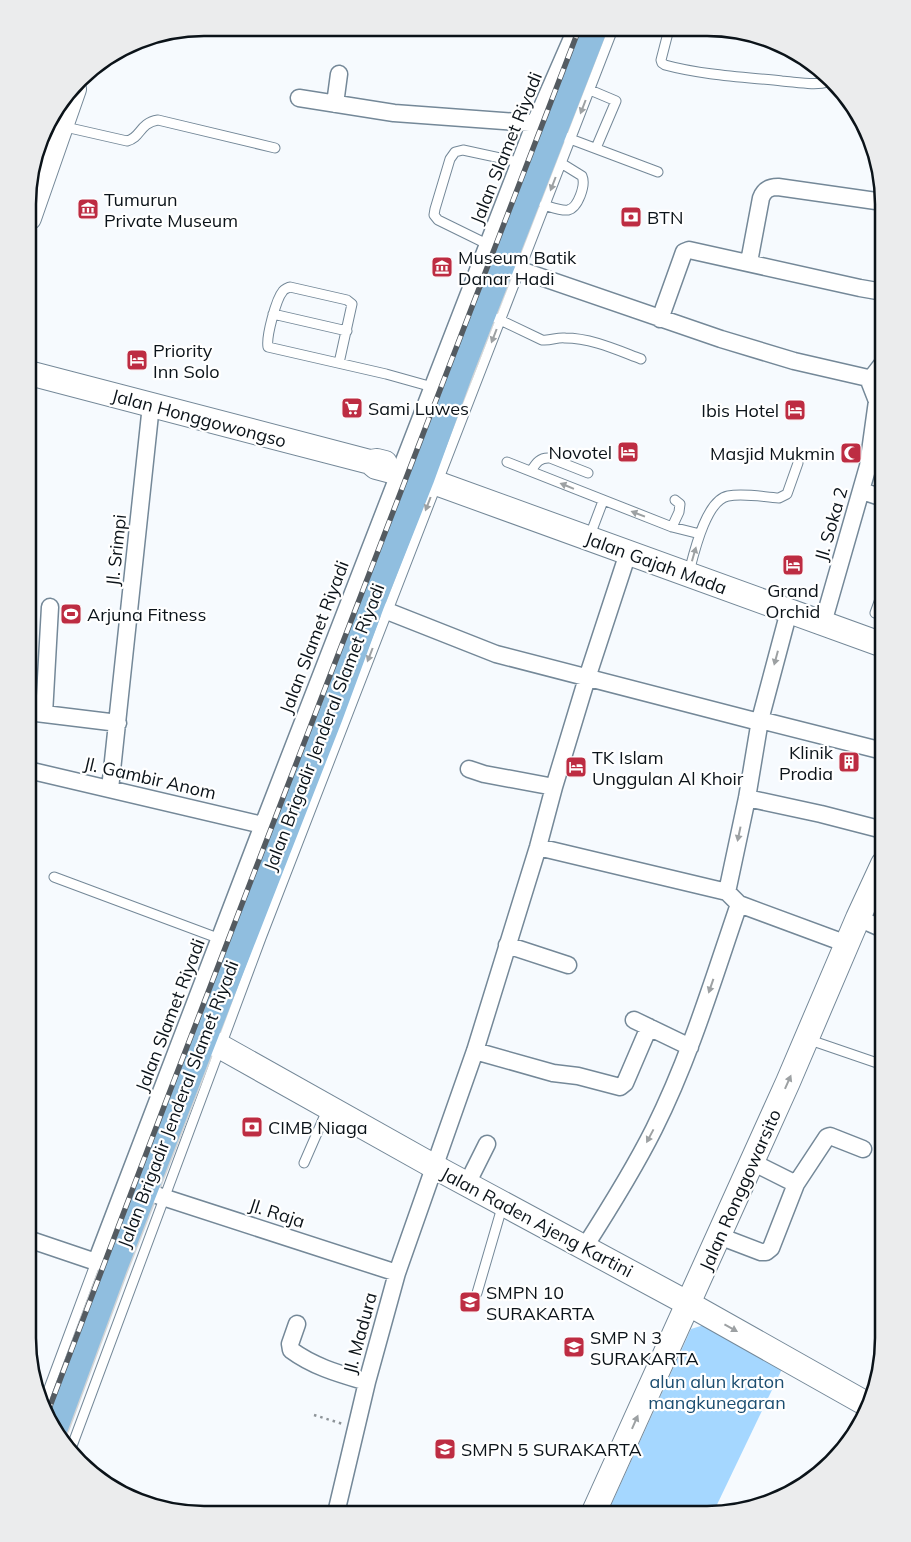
<svg xmlns="http://www.w3.org/2000/svg" width="911" height="1542" font-family="Mulish,sans-serif">
<rect width="100%" height="100%" fill="#f6fafe"/>
<path fill="#a5d7ff" d="M704 1325 782 1369 713 1513 607 1514 691 1329Z"/>
<g fill="none" stroke-linecap="round" stroke-linejoin="round">
<g stroke="#748898" stroke-width="11">
<path id="service" d="M669 29 661 60 662 63 665 65C702 75 743 77 782 81 796 82 815 86 828 82
M590 90 616 101 596 148
M61 126 127 141C141 138 139 123 158 120L275 148
M565 137 658 172
M544 205C551 207 561 211 568 210 578 208 586 185 582 176L561 163
M491 246 438 220 434 215 435 209 450 159 455 152 463 150 523 163
M273 314 347 331
M496 318 542 340C551 341 557 337 565 338 591 338 617 350 641 359
M339 363 352 304 347 300 290 287C289 287 283 290 283 291 276 299 266 337 268 347L386 374 436 388
M507 462 672 527 700 534
M531 471C536 463 540 457 550 458L588 473
M672 527 679 512 680 504 675 500
M589 538 603 501
M689 572C694 553 706 500 728 496 744 493 763 497 779 498L787 494 798 463
M28 589 30 587 29 509
M875 613 883 591
M54 877 223 940
M807 1039 883 1065
M304 1163 328 1108
M477 1293 503 1204
M42 1407 96 1262 100 1263
M72 1446 261 938 613 29"/>
</g>
<g stroke="#748898" stroke-width="19">
<path id="minor" d="M299 98 394 113 544 124
M335 104 339 74
M749 262 761 198C764 190 769 187 778 187L883 202
M503 264 721 339 794 361 868 378 873 376 883 363
M660 319 684 252 689 250 860 288 883 292
M862 491 883 498
M387 611 496 654 759 722
M823 623 868 466 877 401 868 378
M28 712 118 723
M44 714 50 607
M760 720 883 751
M469 769 484 774 554 787
M28 770 271 827
M110 789 151 405
M747 798 821 814 883 830
M538 847 727 892
M739 904 847 944
M858 918 883 929
M507 945 568 965
M634 1020 690 1047
M475 1051 553 1073 578 1076 620 1087 625 1083 649 1027
M467 1184 487 1144
M796 1184 827 1137 830 1136 863 1149
M144 1191 397 1273
M719 1236 761 1252H766L771 1248 796 1184 752 1162
M28 1239 96 1262 263 825 535 123 576 29
M584 1248C609 1209 633 1171 654 1129 690 1057 713 980 739 904L727 892 747 798 760 720 789 611
M297 1324 290 1344 291 1350C314 1367 340 1374 367 1382
M336 1513 367 1382 397 1273 475 1051 538 847 554 787 587 678 628 553"/>
</g>
<g stroke="#748898" stroke-width="26">
<path id="secondary" d="M29 218 74 89
M29 373 370 462 377 461 385 463
M370 462 376 467 436 483 883 645
M205 1038 435 1167 689 1304 870 1406
M593 1514 788 1082 858 918 883 864"/>
</g>
<g stroke="#d3d5d6" stroke-width="29">
<path id="primary" d="M56 1425 114 1268 330 716 371 605 421 479 460 372 594 29"/>
</g>
<path stroke="#8d9398" stroke-width="2.5" stroke-dasharray="2.5 4" stroke-linecap="butt" d="M314 1415 343 1424"/>
<use href="#service" stroke="#fff" stroke-width="9"/>
<use href="#minor" stroke="#fff" stroke-width="16"/>
<use href="#secondary" stroke="#fff" stroke-width="24"/>
<use href="#primary" stroke="#90bedf" stroke-width="26"/>
<g stroke="#545b61" stroke-width="5.5">
<path id="rail" d="M47 1414 165 1104 579 29"/>
</g>
<use href="#rail" stroke="#fff" stroke-width="4" stroke-dasharray="11" stroke-linecap="butt"/>
</g>
<defs><path id="oneway-solid" d="M-6-.8H1V-3.2L6.5 0L1 3.2V.8H-6Z" transform="scale(1.25)"/></defs>
<g fill="#9da1a3">
<use href="#oneway-solid" transform="translate(583 107) rotate(111)"/>
<use href="#oneway-solid" transform="translate(553 184) rotate(111)"/>
<use href="#oneway-solid" transform="translate(494 336) rotate(111)"/>
<use href="#oneway-solid" transform="translate(567 486) rotate(-158)"/>
<use href="#oneway-solid" transform="translate(428 504) rotate(111)"/>
<use href="#oneway-solid" transform="translate(638 514) rotate(-159)"/>
<use href="#oneway-solid" transform="translate(694 554) rotate(-74)"/>
<use href="#oneway-solid" transform="translate(370 655) rotate(111)"/>
<use href="#oneway-solid" transform="translate(776 658) rotate(105)"/>
<use href="#oneway-solid" transform="translate(739 834) rotate(102)"/>
<use href="#oneway-solid" transform="translate(711 986) rotate(109)"/>
<use href="#oneway-solid" transform="translate(788 1082) rotate(-66)"/>
<use href="#oneway-solid" transform="translate(650 1136) rotate(118)"/>
<use href="#oneway-solid" transform="translate(731 1328) rotate(29)"/>
<use href="#oneway-solid" transform="translate(635 1422) rotate(-66)"/>
</g>
<defs>
<g id="museum-square" transform="scale(1.125)"><rect x="-9" y="-9" width="18" height="18" rx="4" fill="#bd2c42" stroke="#fff"/><path d="M0-6L6-3V-2H-6V-3ZM-5-1h2V3h-2ZM-1-1h2V3h-2ZM3-1h2V3H3ZM-6 4H6V6H-6Z" fill="#fff"/></g>
<g id="bank-square" transform="scale(1.125)"><rect x="-9" y="-9" width="18" height="18" rx="4" fill="#bd2c42" stroke="#fff"/><path d="M-6-4H6V4H-6ZM0-2.3a2.3 2.3 0 1 0 0 4.6a2.3 2.3 0 1 0 0-4.6Z" fill="#fff"/></g>
<g id="hotel-square" transform="scale(1.125)"><rect x="-9" y="-9" width="18" height="18" rx="4" fill="#bd2c42" stroke="#fff"/><path d="M-6-4.5h1.5V1H6V5H4.5V3h-9V5H-6ZM-4 0a1.8 1.8 0 1 1 3.6 0ZM.5 0V-2.5h3Q6-2.5 6 0Z" fill="#fff"/></g>
<g id="supermarket-square" transform="scale(1.125)"><rect x="-9" y="-9" width="18" height="18" rx="4" fill="#bd2c42" stroke="#fff"/><path d="M-6-5.5h2.5l.6 2H6L4.5 2H-2.5L-4.4-4H-6ZM-1.5 3.2a1.3 1.3 0 1 0 .1 0ZM3 3.2a1.3 1.3 0 1 0 .1 0Z" fill="#fff"/></g>
<g id="mosque-square" transform="scale(1.125)"><rect x="-9" y="-9" width="18" height="18" rx="4" fill="#bd2c42" stroke="#fff"/><path d="M3.5-4.9A6 6 0 1 0 3.5 4.9A5 5 0 1 1 3.5-4.9Z" fill="#fff"/></g>
<g id="stadium-square" transform="scale(1.125)"><rect x="-9" y="-9" width="18" height="18" rx="4" fill="#bd2c42" stroke="#fff"/><path d="M0-5a6.5 5 0 1 0 0 10a6.5 5 0 1 0 0-10ZM-3.5-1.8h7v3.6h-7Z" fill="#fff"/></g>
<g id="building-square" transform="scale(1.125)"><rect x="-9" y="-9" width="18" height="18" rx="4" fill="#bd2c42" stroke="#fff"/><path d="M-4-6H4V6H1V3H-1V6H-4ZM-2.5-4.3h1.7v1.8h-1.7ZM.8-4.3h1.7v1.8H.8ZM-2.5-1h1.7V.8h-1.7ZM.8-1h1.7V.8H.8Z" fill="#fff"/></g>
<g id="school-square" transform="scale(1.125)"><rect x="-9" y="-9" width="18" height="18" rx="4" fill="#bd2c42" stroke="#fff"/><path d="M0-5L7-2L0 1L-7-2ZM-4 1L0 2.5L4 1V4Q0 6-4 4Z" fill="#fff"/></g>
</defs>
<g fill-rule="evenodd">
<use href="#museum-square" x="88" y="209"/>
<use href="#bank-square" x="631" y="217"/>
<use href="#museum-square" x="442" y="267"/>
<use href="#hotel-square" x="137" y="360"/>
<use href="#supermarket-square" x="352" y="408"/>
<use href="#hotel-square" x="795" y="410"/>
<use href="#hotel-square" x="628" y="452"/>
<use href="#mosque-square" x="851" y="453"/>
<use href="#hotel-square" x="793" y="565"/>
<use href="#stadium-square" x="71" y="614"/>
<use href="#building-square" x="849" y="762"/>
<use href="#hotel-square" x="576" y="767"/>
<use href="#bank-square" x="252" y="1127"/>
<use href="#school-square" x="470" y="1302"/>
<use href="#school-square" x="574" y="1347"/>
<use href="#school-square" x="445" y="1449"/>
</g>
<g text-anchor="middle" dominant-baseline="central" stroke-width="4.5" stroke-linejoin="round" paint-order="stroke">
<g font-size="18" fill="#0b1319" stroke="#fff">
<text transform="translate(506 148) rotate(-68)">Jalan Slamet Riyadi</text>
<text transform="translate(199 418) rotate(15)">Jalan Honggowongso</text>
<text transform="translate(831 524) rotate(-74)">Jl. Soka 2</text>
<text transform="translate(116 550) rotate(-84)">Jl. Srimpi</text>
<text transform="translate(656 563) rotate(20)">Jalan Gajah Mada</text>
<text transform="translate(314 637) rotate(-69)">Jalan Slamet Riyadi</text>
<text transform="translate(324 727) rotate(-69)">Jalan Brigadir Jenderal Slamet Riyadi</text>
<text transform="translate(150 778) rotate(13)">Jl. Gambir Anom</text>
<text transform="translate(170 1015) rotate(-69)">Jalan Slamet Riyadi</text>
<text transform="translate(178 1104) rotate(-69)">Jalan Brigadir Jenderal Slamet Riyadi</text>
<text transform="translate(740 1190) rotate(-66)">Jalan Ronggowarsito</text>
<text transform="translate(277 1213) rotate(18)">Jl. Raja</text>
<text transform="translate(537 1222) rotate(28)">Jalan Raden Ajeng Kartini</text>
<text transform="translate(360 1333) rotate(-75)">Jl. Madura</text>
</g>
<g font-size="18" fill="#0b1319" stroke="#fff" text-anchor="start">
<text x="104" y="199">Tumurun<tspan x="104" dy="21">Private Museum</tspan></text>
<text x="647" y="217">BTN</text>
<text x="458" y="257">Museum Batik<tspan x="458" dy="21">Danar Hadi</tspan></text>
<text x="153" y="350">Priority<tspan x="153" dy="21">Inn Solo</tspan></text>
<text x="368" y="408">Sami Luwes</text>
<text x="779" y="410" text-anchor="end">Ibis Hotel</text>
<text x="612" y="452" text-anchor="end">Novotel</text>
<text x="835" y="453" text-anchor="end">Masjid Mukmin</text>
<text x="793" y="590" text-anchor="middle">Grand<tspan x="793" dy="21">Orchid</tspan></text>
<text x="87" y="614">Arjuna Fitness</text>
<text x="833" y="752" text-anchor="end">Klinik<tspan x="833" dy="21">Prodia</tspan></text>
<text x="592" y="757">TK Islam<tspan x="592" dy="21">Unggulan Al Khoir</tspan></text>
<text x="268" y="1127">CIMB Niaga</text>
<text x="486" y="1292">SMPN 10<tspan x="486" dy="21">SURAKARTA</tspan></text>
<text x="590" y="1337">SMP N 3<tspan x="590" dy="21">SURAKARTA</tspan></text>
<text x="461" y="1449">SMPN 5 SURAKARTA</text>
</g>
<g font-size="18" fill="#1b4d70" stroke="#fff">
<text x="717" y="1381">alun alun kraton<tspan x="717" dy="21">mangkunegaran</tspan></text>
</g>
</g>
<path d="M0 0H911V1542H0ZM204 36H707A168 168 0 0 1 875 204V1338A168 168 0 0 1 707 1506H204A168 168 0 0 1 36 1338V204A168 168 0 0 1 204 36Z" fill="#ebeced" fill-rule="evenodd"/>
<path fill="none" stroke="#0b1319" stroke-width="2.5" d="M204 36H707A168 168 0 0 1 875 204V1338A168 168 0 0 1 707 1506H204A168 168 0 0 1 36 1338V204A168 168 0 0 1 204 36Z"/>
</svg>
